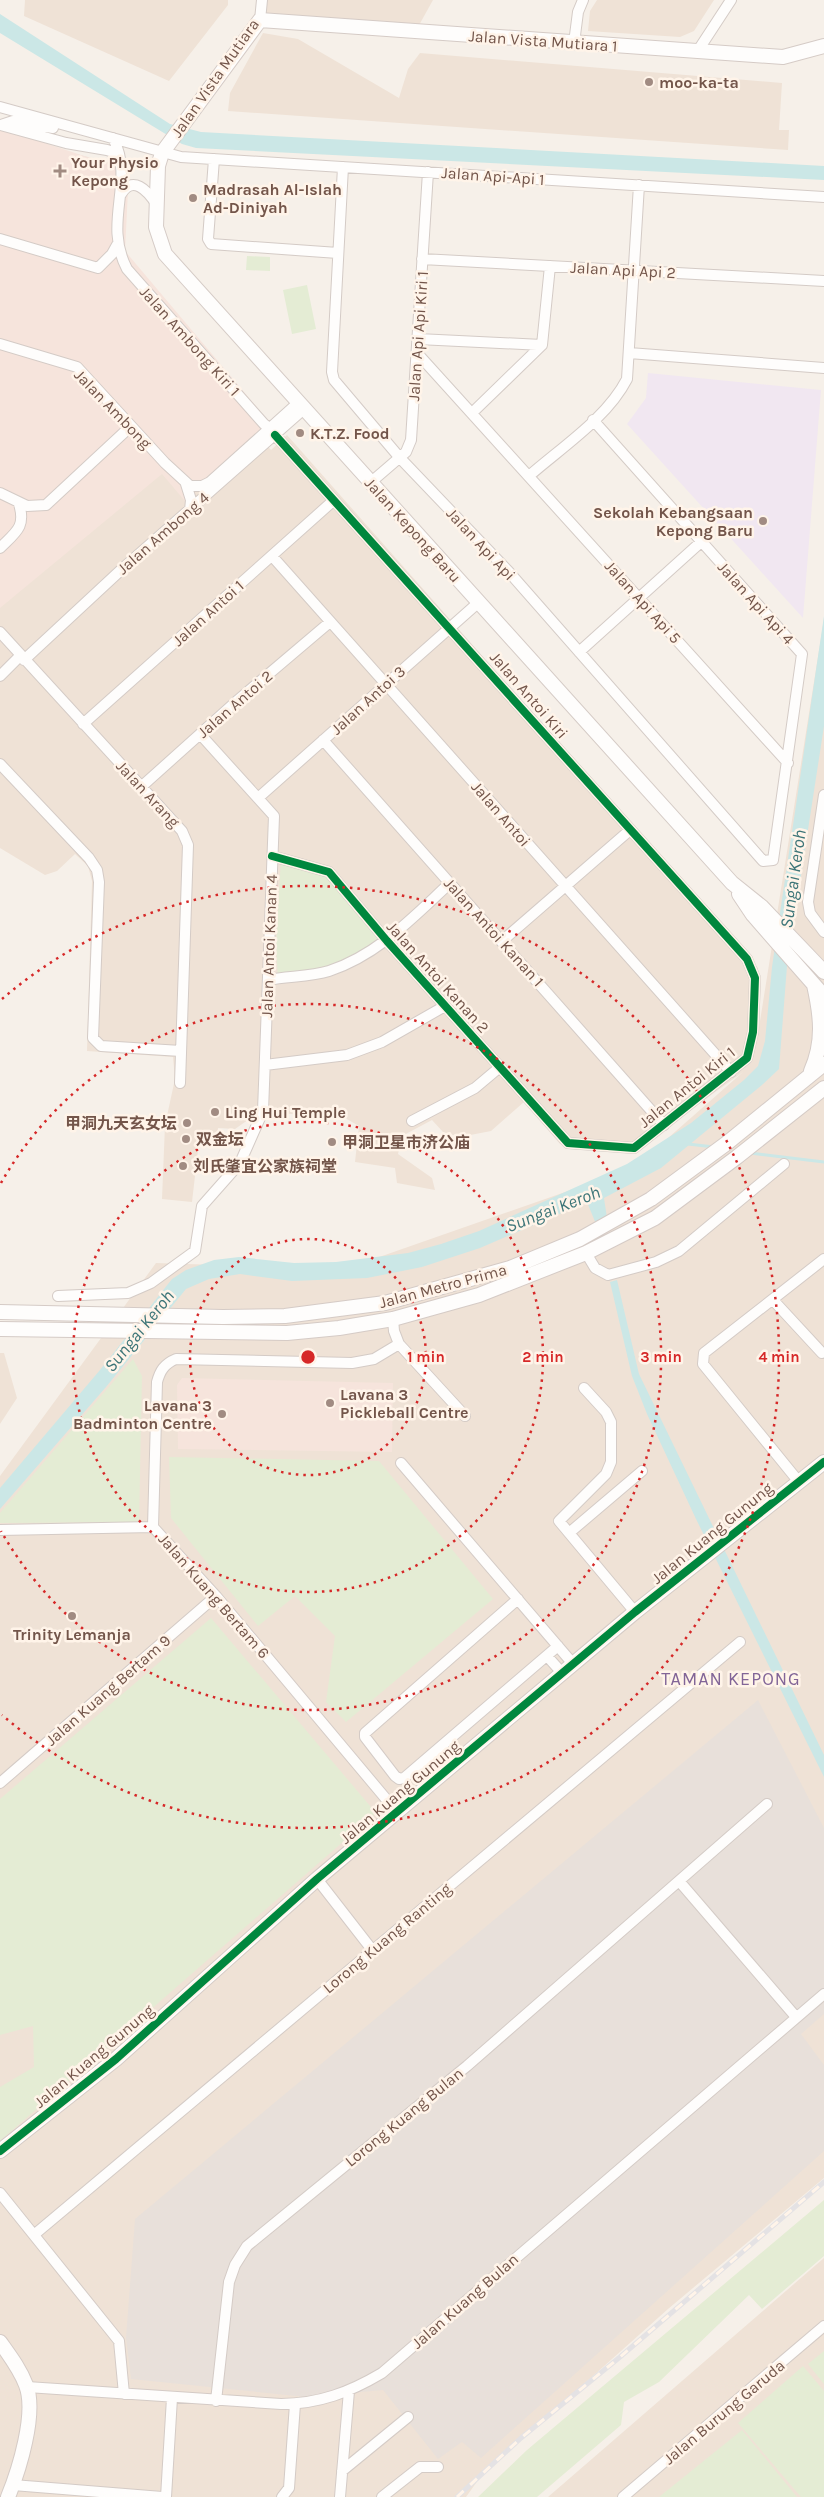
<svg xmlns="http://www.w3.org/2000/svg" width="824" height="2497" font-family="Karla,'Noto Sans SC',sans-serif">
<rect width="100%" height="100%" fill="#f6f0e9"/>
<path fill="#efe2d6" d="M25 0H228V5L169 81 24 16Z
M266 0H433L418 27 265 16Z
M597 0H714L694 31 680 37 588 31 590 11Z
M263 33 298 39 399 98 408 69 420 53 782 83 779 130H789L788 150 228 111 230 93Z
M0 135 112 163 105 279 130 288 271 450 287 435 758 968 757 1040 824 619V2178L668 2309 481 2476 466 2497H0V1476L156 1263 345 1269 634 1168 743 1072 636 1149 622 1152 560 1144 524 1102 491 1131 460 1137 443 1132 432 1120 402 1136 398 1154 432 1178 435 1190 397 1183 395 1168 355 1162 359 1126 345 1118 278 1113 255 1115 235 1129 218 1128 217 1140 199 1141 192 1202 162 1199 165 1125 175 1079 173 1057 87 1051 92 881 88 866 75 854 57 871 45 875 0 848Z
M0 1353H4L17 1398 0 1424Z
M824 2258V2497H548Z"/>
<path fill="#f6e4dc" d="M0 128 129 171 125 251 271 424 185 501 162 474 0 608Z
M182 1378 393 1383 392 1452 178 1449 177 1385Z"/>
<path fill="#e8e0da" d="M758 1700 824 1828V2014L801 2034 824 2065V2151L481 2458 462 2442 438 2459 383 2390 306 2397 131 2379 126 2338 135 2219Z"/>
<path fill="#f1e7f1" d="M648 373 821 390 803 618 627 424 646 398Z"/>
<path fill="#e4ecd4" d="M247 256 270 257V271L246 270Z
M307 285 316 329 292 334 283 290Z
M281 858 329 872 387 941 340 967 278 978 276 947Z
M133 1359 142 1376 139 1522 0 1523V1513Z
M169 1457 379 1461 493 1599 346 1722 326 1702 335 1636 295 1596 258 1626 171 1518Z
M211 1618 376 1813 0 2141V2087L34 2067 33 2026 0 2035V1799Z
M824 2200V2256L762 2309 749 2295 659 2382 624 2402 621 2425 537 2497H478L527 2450Z
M824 2351V2384L808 2364Z
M803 2366 824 2391V2497H801L738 2423Z
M742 2430 797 2497H659Z"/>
<path fill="#cbe7e6" d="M0 14 170 124 201 132 824 166V180L196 148 182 144 0 33Z
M824 616V726L787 966 779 1069 762 1085 661 1168 604 1198 607 1218 596 1224 587 1202 480 1248 422 1267 367 1278 292 1281 240 1274 209 1279 186 1289 106 1387 0 1509V1488L100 1370 172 1279 186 1270 214 1260 239 1257 294 1263 336 1262 408 1253 441 1244 479 1231 627 1164 691 1123 744 1080 758 1066 765 1041 772 967Z
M617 1280 639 1374 824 1755V1777L696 1519 647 1414 632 1376 610 1282Z"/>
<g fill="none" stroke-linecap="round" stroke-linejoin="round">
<path stroke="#cbe7e6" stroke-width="3" d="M688 1144 714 1147
M750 1153 824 1162"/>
<g stroke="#d4cbc6" stroke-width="12">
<path id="street" d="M260 20 262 0
M574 43 578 12 583 0
M697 52 731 0
M0 107 181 157 824 197
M1 125 66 143 107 150 116 153 119 161
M1 125 13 121 53 128
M113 138C136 182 102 221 127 269L264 424 268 427 273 426
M214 159 208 239 211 244 338 253
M343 167 332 372 334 380 400 458 509 572 763 861 773 860 802 654 593 420
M120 196C132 173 148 191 157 205
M0 239 98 268 112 254 117 245
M422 259 824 281
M418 339 542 345
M0 344 77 367 165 463 190 486H202L210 482 299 402
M417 353 788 763
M629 353 824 368
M473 412 542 345 550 266
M529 476C562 447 607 418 627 379L639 185
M370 483 406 452 411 440 428 172
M186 484 191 500 190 510
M0 493 27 506 46 505 131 426
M0 548C16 532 26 527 19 504
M272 556 731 1072
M0 632 182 831 188 845 180 1083
M579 652 701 542
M24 660 122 569 305 408
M0 676 20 656
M83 724 333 501
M323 740 664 1125
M0 764 89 858 97 870 99 882 93 1038 101 1046 181 1051
M141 787 238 700 330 622
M824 795 808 902 810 913 824 932
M258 798 479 602
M272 856 329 872 387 941 568 1143 634 1148 747 1058 753 1032 755 978 747 959 275 435
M502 941 630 830
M268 980C288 976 310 977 329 971 378 955 413 917 450 883
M265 1065 347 1055 382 1042 445 1006
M412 1121 475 1088 500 1067
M586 1253 595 1268 608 1275 656 1262 679 1251 784 1164
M58 1296 128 1293 151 1283 195 1251 202 1206 240 1163 263 1111 274 816 200 734
M773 1300 822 1353
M393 1319 394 1331 399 1344 465 1416
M584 1388 606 1412 611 1422V1462L606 1474 559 1521 635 1612
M401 1463 574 1665
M799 1482 703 1364 704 1353 824 1259
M0 1530 153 1527
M569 1533 642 1471
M518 1599 365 1733V1737L395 1776 399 1779 404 1778 558 1646
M547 1656 563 1674
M0 1783 216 1596
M397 1812 216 1596 153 1527 157 1382C160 1371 164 1364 176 1359L352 1363 374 1359 399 1344
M317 1879 373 1951
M679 1881 796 2017
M0 2193 119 2341 124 2394
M35 2234 740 1642
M27 2387 281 2404C319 2404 350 2392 382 2373L824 1994
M216 2401 229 2282 235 2265 247 2246 467 2066 767 1804
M342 2471 408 2417
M13 2485 162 2497
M166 2497 172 2398
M282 2497 289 2488 295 2404
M340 2497 349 2391
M382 2497 420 2467H438
M623 2497 824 2326"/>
</g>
<g stroke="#d5cbc6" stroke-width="16">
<path id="secondary" d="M824 46 783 57 260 20 162 153 158 166 156 227 165 254 732 883 762 907 824 972
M739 894 753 915 824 996
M811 1071C824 1042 821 1016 814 985
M0 1312 223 1317 285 1316 385 1303 510 1268 580 1239 651 1199 727 1143 824 1064
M0 1329 287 1333 339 1328 393 1319 479 1295 586 1253 655 1218 737 1157 824 1088
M0 2151 116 2059 317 1879 635 1612 824 1462
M0 2342C10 2356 20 2369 26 2385 37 2413 19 2470 8 2497"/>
</g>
<use href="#street" stroke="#fefdfc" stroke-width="10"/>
<use href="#secondary" stroke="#fefdfc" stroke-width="14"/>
<g stroke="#e4e2e4" stroke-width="5">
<path id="rail" d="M457 2497 521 2438 620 2357 824 2182"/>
</g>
<use href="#rail" stroke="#fff4e9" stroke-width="3" stroke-dasharray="9" stroke-linecap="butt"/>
<g stroke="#fff4e9" stroke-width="11">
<path id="cycleway" d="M272 856 329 872 387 941 568 1143 634 1148 747 1058 753 1032 755 978 747 959 275 435
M0 2151 116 2059 317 1879 635 1612 824 1462"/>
</g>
<use href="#cycleway" stroke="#00873e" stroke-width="8"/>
</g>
<g fill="none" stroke="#d62828" stroke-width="2.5" stroke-dasharray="2.5 5">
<circle cx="308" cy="1357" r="118"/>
<circle cx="308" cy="1357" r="235"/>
<path d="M1 1183A353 353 0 1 1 1 1531"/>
<path d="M2 999A471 471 0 1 1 2 1715"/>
</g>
<g fill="#a18b82" stroke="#fff4e9" stroke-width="2">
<circle cx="649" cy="82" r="5"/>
<path d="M57.5 163.5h5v5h5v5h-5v5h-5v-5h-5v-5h5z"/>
<circle cx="193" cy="198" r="5"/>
<circle cx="300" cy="433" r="5"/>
<circle cx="763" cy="521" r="5"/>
<circle cx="215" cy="1112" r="5"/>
<circle cx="187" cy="1123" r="5"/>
<circle cx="186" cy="1139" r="5"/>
<circle cx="332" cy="1142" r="5"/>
<circle cx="183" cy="1166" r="5"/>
<circle cx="330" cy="1403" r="5"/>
<circle cx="222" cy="1414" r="5"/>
<circle cx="72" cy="1616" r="5"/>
</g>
<g text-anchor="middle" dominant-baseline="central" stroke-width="5" stroke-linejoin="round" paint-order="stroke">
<g font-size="16" fill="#73554a" stroke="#fff4e9">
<text transform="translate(543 41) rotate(4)">Jalan Vista Mutiara 1</text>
<text transform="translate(215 78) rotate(-55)">Jalan Vista Mutiara</text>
<text transform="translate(493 176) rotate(4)">Jalan Api-Api 1</text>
<text transform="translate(623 270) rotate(3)">Jalan Api Api 2</text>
<text transform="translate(418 336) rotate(-86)">Jalan Api Api Kiri 1</text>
<text transform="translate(190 341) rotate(48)">Jalan Ambong Kiri 1</text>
<text transform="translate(113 409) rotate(46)">Jalan Ambong</text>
<text transform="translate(413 530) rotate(48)">Jalan Kepong Baru</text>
<text transform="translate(163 533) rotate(-41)">Jalan Ambong 4</text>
<text transform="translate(481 544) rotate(47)">Jalan Api Api</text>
<text transform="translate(643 602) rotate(48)">Jalan Api Api 5</text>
<text transform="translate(756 603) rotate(48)">Jalan Api Api 4</text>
<text transform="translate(208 613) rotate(-42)">Jalan Antoi 1</text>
<text transform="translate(529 695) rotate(49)">Jalan Antoi Kiri</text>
<text transform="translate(368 700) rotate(-42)">Jalan Antoi 3</text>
<text transform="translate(235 704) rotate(-41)">Jalan Antoi 2</text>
<text transform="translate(148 794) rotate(47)">Jalan Arang</text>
<text transform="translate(501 814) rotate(49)">Jalan Antoi</text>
<text transform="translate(494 932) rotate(48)">Jalan Antoi Kanan 1</text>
<text transform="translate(269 946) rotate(-88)">Jalan Antoi Kanan 4</text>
<text transform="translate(438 977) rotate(48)">Jalan Antoi Kanan 2</text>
<text transform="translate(687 1087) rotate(-39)">Jalan Antoi Kiri 1</text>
<text transform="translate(443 1286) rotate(-15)">Jalan Metro Prima</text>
<text transform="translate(712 1533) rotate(-39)">Jalan Kuang Gunung</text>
<text transform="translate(214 1596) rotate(49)">Jalan Kuang Bertam 6</text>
<text transform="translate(108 1690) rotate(-41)">Jalan Kuang Bertam 9</text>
<text transform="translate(400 1792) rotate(-40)">Jalan Kuang Gunung</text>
<text transform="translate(387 1938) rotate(-40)">Lorong Kuang Ranting</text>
<text transform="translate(94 2056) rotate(-40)">Jalan Kuang Gunung</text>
<text transform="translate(404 2117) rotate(-39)">Lorong Kuang Bulan</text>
<text transform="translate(465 2301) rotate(-41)">Jalan Kuang Bulan</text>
<text transform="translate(724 2412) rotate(-40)">Jalan Burung Garuda</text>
</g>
<g font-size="16" font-weight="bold" fill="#73554a" stroke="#fff4e9" text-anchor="start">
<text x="659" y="82">moo-ka-ta</text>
<text x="71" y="162">Your Physio<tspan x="71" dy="18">Kepong</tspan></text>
<text x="203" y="189">Madrasah Al-Islah<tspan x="203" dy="18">Ad-Diniyah</tspan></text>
<text x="310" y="433">K.T.Z. Food</text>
<text x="753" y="512" text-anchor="end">Sekolah Kebangsaan<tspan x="753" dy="18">Kepong Baru</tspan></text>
<text x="225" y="1112">Ling Hui Temple</text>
<text x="177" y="1123" text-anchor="end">甲洞九天玄女坛</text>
<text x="196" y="1139">双金坛</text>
<text x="342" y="1142">甲洞卫星市济公庙</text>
<text x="193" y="1166">刘氏肇宜公家族祠堂</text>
<text x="340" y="1394">Lavana 3<tspan x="340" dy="18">Pickleball Centre</tspan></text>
<text x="212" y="1405" text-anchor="end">Lavana 3<tspan x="212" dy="18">Badminton Centre</tspan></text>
<text x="72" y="1634" text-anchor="middle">Trinity Lemanja</text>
</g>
<g font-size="18" font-style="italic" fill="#3d7578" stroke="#fff4e9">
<text transform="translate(793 879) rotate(-82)">Sungai Keroh</text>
<text transform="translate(553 1209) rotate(-21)">Sungai Keroh</text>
<text transform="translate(139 1331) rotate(-51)">Sungai Keroh</text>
</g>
<g font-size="18" letter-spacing="1" fill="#826597" stroke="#fff4e9">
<text x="731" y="1679">TAMAN KEPONG</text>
</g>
</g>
<circle cx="308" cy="1357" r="8" fill="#d62828" stroke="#fff4e9" stroke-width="2.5"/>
<g font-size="15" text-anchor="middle" font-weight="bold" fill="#d62828" stroke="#fff4e9" stroke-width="5" stroke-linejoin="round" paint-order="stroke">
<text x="426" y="1362">1 min</text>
<text x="543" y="1362">2 min</text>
<text x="661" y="1362">3 min</text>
<text x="779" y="1362">4 min</text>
</g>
</svg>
